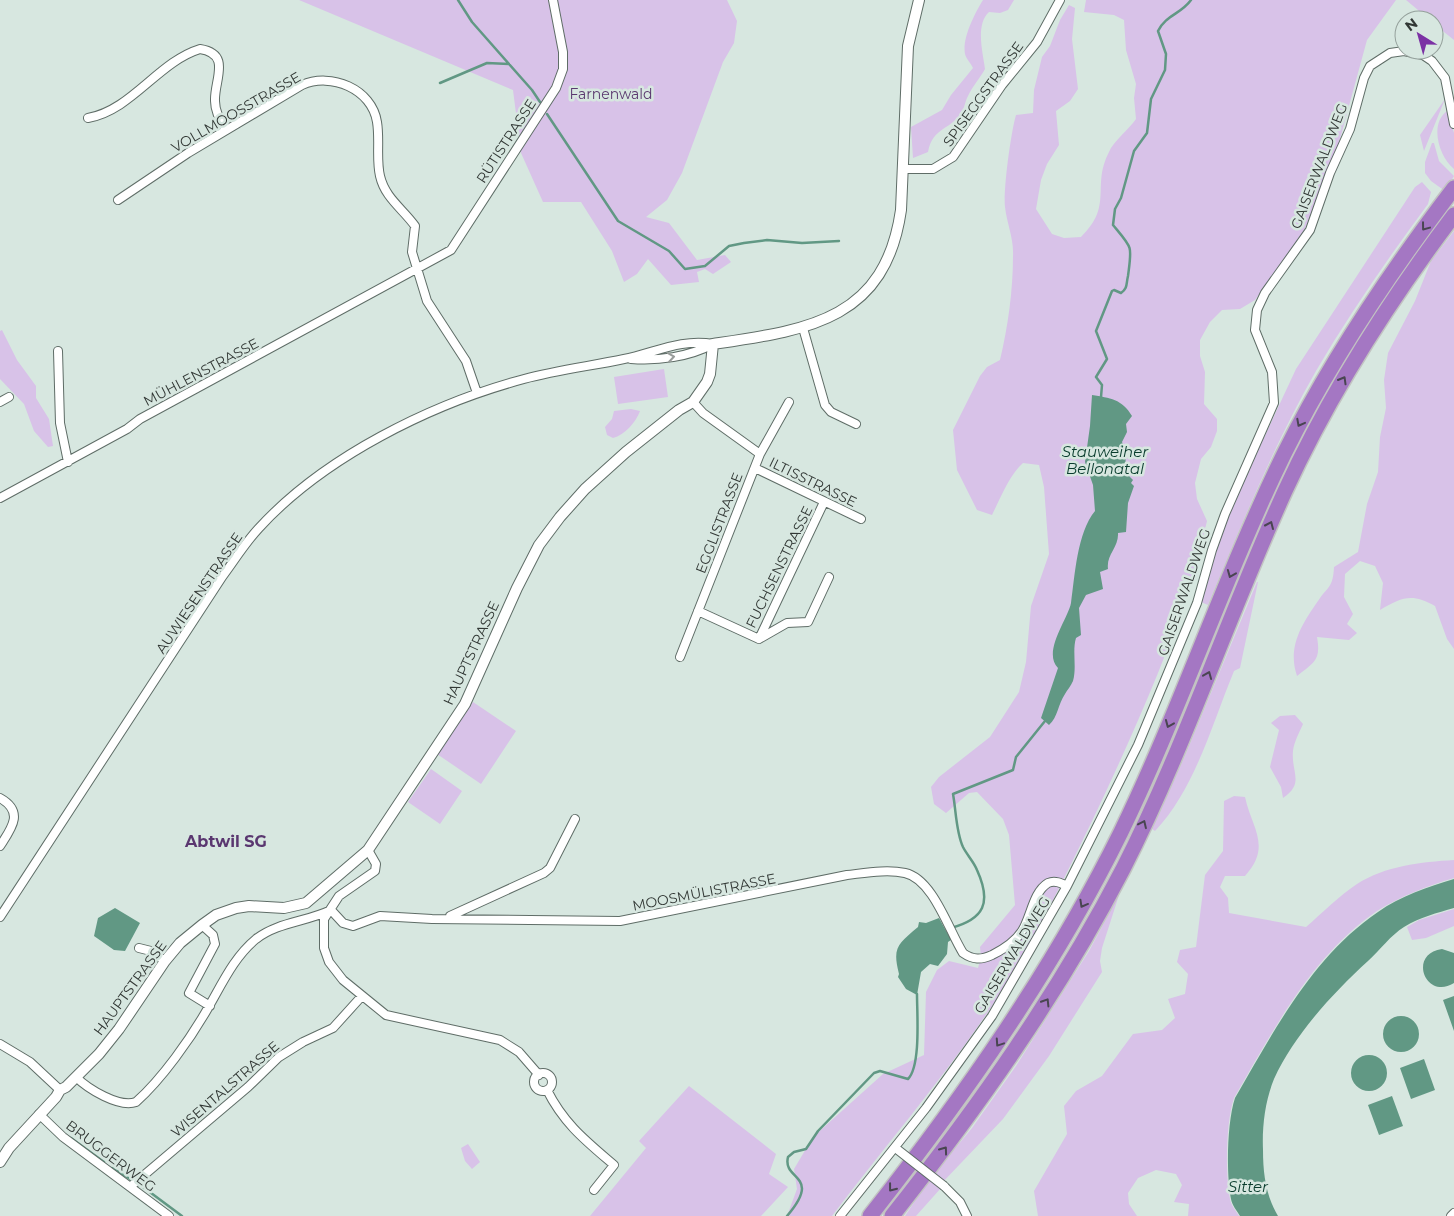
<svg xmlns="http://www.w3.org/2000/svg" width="1454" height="1216" font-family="Montserrat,sans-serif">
<rect width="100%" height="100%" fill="#d7e7e0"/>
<path fill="#d8c2e8" d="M299 0H727L737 21 734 43 723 62 682 173 667 200 646 217 669 223 697 260 725 255 731 262 713 274 705 269 697 272 699 282 671 285 648 259 637 274 624 282 612 251 581 202H543L521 153 513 90Z
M983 0H1014L1008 10 1000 13 989 12C975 25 983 53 985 69 980 78 972 87 968 96 965 101 965 107 962 111 951 131 933 126 928 152L913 158 911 127 942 110 951 95 973 68C971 63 966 59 965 54 962 38 975 13 983 0Z
M1086 0H1396L1367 40 1338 146 1302 236 1255 300 1240 309 1222 310 1210 322 1200 340V356L1205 372 1204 404 1217 419V431L1211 447 1201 459 1195 483 1197 499 1207 521C1202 541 1198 563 1191 583 1165 663 1129 743 1093 819 1062 883 1031 947 992 1006 943 1079 885 1146 832 1216H787L797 1189 794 1169 813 1137 883 1074 924 1055 926 992 937 970 949 961 978 968 981 957 980 947 1015 905 1009 835 1003 819 977 792 969 793 946 813 934 804 931 787 939 777 990 737 1019 692 1026 662 1031 606 1049 554 1044 487 1039 465 1023 463C1010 474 1000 499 992 515L977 510 957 470 953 430 980 376 987 367 1000 360C1008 327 1013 290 1013 256 1014 239 1007 224 1005 207 1003 190 1011 132 1016 115L1033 113 1034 90 1042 57 1050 46 1060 20 1069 5 1075 8 1072 39 1078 89 1070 101 1056 111 1059 145 1047 164 1041 180 1036 209 1052 234 1064 238 1081 237C1114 205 1091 187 1109 152 1113 142 1129 129 1136 119L1134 98 1136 84 1126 50 1124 20 1114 15 1084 12Z
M1406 0H1454V40L1434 24V20H1430Z
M1445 99 1424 151 1420 135Z
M1447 111 1454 133V169C1439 157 1429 124 1447 111Z
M1432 143H1434L1439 161 1454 176 1445 191 1431 181 1425 173V162Z
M1422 182 1431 192 1428 204C1388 258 1350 313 1316 371 1273 446 1241 526 1208 605L1201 602 1214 552 1227 517 1296 369 1415 187Z
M1454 231V649L1447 639 1435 606C1412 593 1402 597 1380 610L1383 583 1375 566 1360 561 1345 574 1344 597 1353 614 1347 624 1357 633 1349 640 1317 637C1321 660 1315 662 1297 676 1287 647 1302 624 1318 601 1328 586 1333 588 1334 567L1358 552 1367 504 1378 472 1380 437 1386 408 1384 380 1388 353 1415 301 1431 261Z
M2 330 17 360 36 386V398L49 419 53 446 48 447 34 431 24 404 0 379V331Z
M664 369 668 397 618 404 614 377Z
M631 409 640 411C636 422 625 435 613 438L607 435 605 427 612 419 614 411Z
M1257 582H1258L1240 668 1234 671C1212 724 1195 789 1155 831L1152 829 1184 758Z
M473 702 516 731 481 784 437 754Z
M1295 715 1303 724C1299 733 1294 742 1293 751 1291 773 1305 783 1283 798L1281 787 1270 767 1279 730 1271 723 1280 716Z
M431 769 462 791 440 824 408 802Z
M1234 796 1245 797C1252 829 1272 846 1245 876H1225L1220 887 1228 898 1229 913 1306 927C1322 913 1339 896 1357 884 1385 866 1421 862 1454 860V878C1427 886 1401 896 1377 911 1311 956 1273 1031 1234 1098 1226 1122 1225 1173 1230 1199 1231 1205 1236 1211 1239 1216H1188L1189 1204 1174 1202 1182 1185 1176 1174 1156 1170 1138 1178 1128 1193 1129 1204 1137 1216H1038L1034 1191 1067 1134 1064 1106 1076 1091 1102 1076 1133 1034 1162 1030 1175 1018 1168 999 1185 994 1188 974 1177 962 1180 950 1196 947 1205 875 1223 851 1224 801Z
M1119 895 1102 948 1100 961 1102 972 1049 1056 1003 1119 940 1185 941 1188 916 1216H905L928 1181 972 1128 1016 1066 1089 951Z
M1454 909V926L1426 938 1412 940 1407 927 1419 920Z
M689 1086 776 1154 769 1174 788 1187 761 1216H590L646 1148 639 1141Z
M468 1144 480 1162 472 1169 465 1161 461 1148Z"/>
<path fill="#619884" d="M1092 395C1110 398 1122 399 1132 416L1126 424 1127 432 1122 442 1126 452 1125 472 1133 480 1131 483 1134 486 1128 503 1126 532 1118 533C1119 547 1106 555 1108 569L1100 572 1103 589 1086 595 1079 608 1081 635 1076 638C1072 651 1077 667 1073 681 1071 686 1067 690 1065 694 1058 704 1058 717 1049 725L1041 718 1058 668C1042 652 1068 619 1071 603 1075 575 1077 533 1095 511L1093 485 1085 462 1090 426Z
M1454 879V908C1437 913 1420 917 1404 927 1391 935 1380 950 1368 961 1333 993 1294 1035 1274 1079 1265 1101 1262 1127 1263 1150 1263 1174 1266 1196 1278 1216H1240C1237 1211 1232 1205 1231 1199 1226 1174 1227 1122 1235 1098 1274 1031 1312 957 1378 912 1400 896 1428 887 1454 879Z
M115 908 140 923 125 951 114 950 94 936 98 918Z
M939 918 951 940 948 942 947 954 938 966 930 964 921 972 917 995 906 989 898 977 899 974C892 947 898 944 918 927L919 922 926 923Z
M1442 949 1454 953V983C1426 1001 1407 954 1442 949Z
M1454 996V1031L1443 1000Z
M1383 1034a18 18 0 1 1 36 0a18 18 0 1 1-36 0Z
M1351 1073a18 18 0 1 1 36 0a18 18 0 1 1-36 0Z
M1424 1059 1435 1090 1411 1099 1400 1068Z
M1392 1096 1403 1126 1379 1135 1368 1105Z"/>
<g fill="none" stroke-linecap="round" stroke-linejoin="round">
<path stroke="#619884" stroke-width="2.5" d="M458 0 472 22 532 90 540 102
M440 83 487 63 509 64
M547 114 618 221 669 251 685 269 705 266 729 246 744 243 767 240 802 243 839 241
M1101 397 1102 385 1096 377 1107 359 1096 331 1112 291 1114 290 1121 293C1128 288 1126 284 1128 276 1132 245 1133 249 1113 225L1115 209 1121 198 1134 151 1147 133 1151 99 1165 70 1166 54 1158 31C1166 15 1181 14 1191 0
M951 928C984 919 992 903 977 870 974 862 967 855 963 847 956 832 956 810 953 794L1013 770 1016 757 1045 721
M71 1138 104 1162
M112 1168 143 1187 182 1216
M787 1216C823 1174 782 1181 788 1157L794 1152 806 1149 818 1131 874 1073 880 1071 908 1079C921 1066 917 1014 917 994"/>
<g stroke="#5f6d67" stroke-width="10">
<path id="minor" d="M88 118C132 110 158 62 200 49 232 54 214 80 215 101 215 112 220 121 226 130
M903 169H933L953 157 1002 85 1037 42 1060 0
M118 200 188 153 302 85C331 72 372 89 377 122 380 140 376 159 380 176 385 198 403 209 415 226L412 252 427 301 466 361 477 393
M803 328 825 405 831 412 856 424
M58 351 60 423 68 462
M631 359C658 361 689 357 713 344
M0 402 9 397
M693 402 703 413 760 454
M755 468 861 519
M0 498 127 429 140 419 451 250 556 88 563 69V52L553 0
M698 611 759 639
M759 639 824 502
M759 639 787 623 808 622 829 577
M680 657 760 454 789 402
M0 798C25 812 11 829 0 846
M368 850 376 864 375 871 339 896 324 919V948L329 962 343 980 386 1015 500 1040 519 1052 539 1075
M0 917 222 577C234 561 245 543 259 528 324 457 431 404 524 379 557 370 591 366 624 359 654 353 682 338 713 344
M450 919V916L544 873 550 868 575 819
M202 925 213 935 215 944 189 993 210 1006
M139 948 151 951 165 961
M0 1044 30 1062 60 1090
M534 1082a9 9 0 1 1 18 0a9 9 0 1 1-18 0Z
M76 1077C88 1089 119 1108 136 1102 162 1079 191 1038 208 1008 222 984 234 957 256 939 278 922 306 922 331 910L343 923 353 926 380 916 432 919 620 921 847 875C865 873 887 869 905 873 933 879 949 931 963 953 973 960 981 960 992 955 1004 949 1015 942 1022 931 1031 917 1033 892 1048 883 1055 880 1061 883 1067 886
M547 1090C564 1124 586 1141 614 1165L594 1190
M39 1114 63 1137 169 1216
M944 1186 960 1202 967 1216
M130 1187 248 1087 279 1057 303 1042 333 1028 361 997
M840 1216 926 1108 992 1016 1067 886 1138 745 1197 603 1212 550 1225 514 1274 403 1272 372 1255 330 1257 310 1265 293 1310 230 1330 173 1350 129 1364 78 1370 66 1390 53 1404 51 1423 55 1432 61 1445 78 1454 124
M1451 1216 1454 1213"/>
</g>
<g stroke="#5f6d67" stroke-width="12">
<path id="tertiary" d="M0 1162 9 1148 56 1097 60 1090 66 1087 99 1054 119 1029 165 961 180 943 202 925 216 915 236 908 249 906 284 908 306 903 368 850 465 704 517 588 539 545 560 517 585 489 626 452 679 410 693 402 707 382 710 374 713 344C807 330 885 321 901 210L908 46 919 0"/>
</g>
<g stroke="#c2c3c2" stroke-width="18">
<path id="motorway" d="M870 1216C965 1095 1053 970 1121 832 1181 708 1224 577 1284 454 1331 359 1390 272 1454 188
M892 1216C978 1107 1059 993 1123 869 1185 747 1228 616 1285 491 1330 393 1389 301 1454 215"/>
</g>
<use href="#minor" stroke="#fff" stroke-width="8"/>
<use href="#tertiary" stroke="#fff" stroke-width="10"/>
<use href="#motorway" stroke="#a477c3" stroke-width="15"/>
<g stroke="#5f6d67" stroke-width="10" stroke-linecap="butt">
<path id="minor-bridge" d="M898 1150 944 1186"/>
</g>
<use href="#minor-bridge" stroke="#fff" stroke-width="8"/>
</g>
<defs><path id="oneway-chevron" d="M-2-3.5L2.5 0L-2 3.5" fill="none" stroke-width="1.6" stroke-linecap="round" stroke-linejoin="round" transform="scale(1.25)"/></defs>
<g stroke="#494551">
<use href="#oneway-chevron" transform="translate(1425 227) rotate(127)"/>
<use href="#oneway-chevron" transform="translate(1343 380) rotate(-60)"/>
<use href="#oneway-chevron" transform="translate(1300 423) rotate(118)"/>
<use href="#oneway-chevron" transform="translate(1270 525) rotate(-66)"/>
<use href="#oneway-chevron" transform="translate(1231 574) rotate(112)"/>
<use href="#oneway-chevron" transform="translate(1208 675) rotate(-68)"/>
<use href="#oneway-chevron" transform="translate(1169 724) rotate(113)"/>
<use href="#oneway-chevron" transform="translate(1143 824) rotate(-65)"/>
<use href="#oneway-chevron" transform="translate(1083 904) rotate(119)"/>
<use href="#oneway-chevron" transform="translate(1046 1002) rotate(-58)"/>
<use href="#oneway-chevron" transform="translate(999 1043) rotate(124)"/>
<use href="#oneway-chevron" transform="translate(944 1150) rotate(-54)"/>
<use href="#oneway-chevron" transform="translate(892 1188) rotate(128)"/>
</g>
<use stroke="#989c9a" href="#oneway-chevron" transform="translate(671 357) rotate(-8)"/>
<g text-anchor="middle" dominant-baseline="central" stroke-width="5" stroke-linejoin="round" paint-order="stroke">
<g font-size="14" fill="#5a386f" stroke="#d7e7e0">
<text x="611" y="94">Farnenwald</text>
</g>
<g font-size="14" fill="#323835" stroke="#d7e7e0">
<text transform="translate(983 94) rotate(-54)">SPISEGGSTRASSE</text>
<text transform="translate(236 112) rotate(-30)">VOLLMOOSSTRASSE</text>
<text transform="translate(506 141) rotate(-57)">RÜTISTRASSE</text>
<text transform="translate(1319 166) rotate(-69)">GAISERWALDWEG</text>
<text transform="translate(201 372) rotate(-28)">MÜHLENSTRASSE</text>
<text transform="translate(813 482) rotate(26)">ILTISSTRASSE</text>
<text transform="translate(719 523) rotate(-69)">EGGLISTRASSE</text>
<text transform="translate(779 567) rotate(-64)">FUCHSENSTRASSE</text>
<text transform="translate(1184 592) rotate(-71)">GAISERWALDWEG</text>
<text transform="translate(199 593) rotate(-56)">AUWIESENSTRASSE</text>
<text transform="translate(471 653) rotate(-65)">HAUPTSTRASSE</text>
<text transform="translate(704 892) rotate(-11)">MOOSMÜLISTRASSE</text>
<text transform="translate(1012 955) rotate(-59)">GAISERWALDWEG</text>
<text transform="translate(130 988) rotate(-54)">HAUPTSTRASSE</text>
<text transform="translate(225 1089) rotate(-41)">WISENTALSTRASSE</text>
<text transform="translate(111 1156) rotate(37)">BRUGGERWEG</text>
</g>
<g font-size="15" font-style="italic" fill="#0a3d2e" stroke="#d7e7e0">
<text x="1105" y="451">Stauweiher<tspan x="1105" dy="17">Bellonatal</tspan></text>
<text x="1248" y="1186">Sitter</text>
</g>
<g font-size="16" font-weight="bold" fill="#5a3770" stroke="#d7e7e0">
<text x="226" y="841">Abtwil SG</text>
</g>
</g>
<g transform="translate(1419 35) rotate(323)"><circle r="24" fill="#d7e7e0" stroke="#95a19c"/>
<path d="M0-4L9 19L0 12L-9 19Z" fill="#7b31a4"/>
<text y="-8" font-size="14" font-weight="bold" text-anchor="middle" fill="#323835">N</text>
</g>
</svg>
